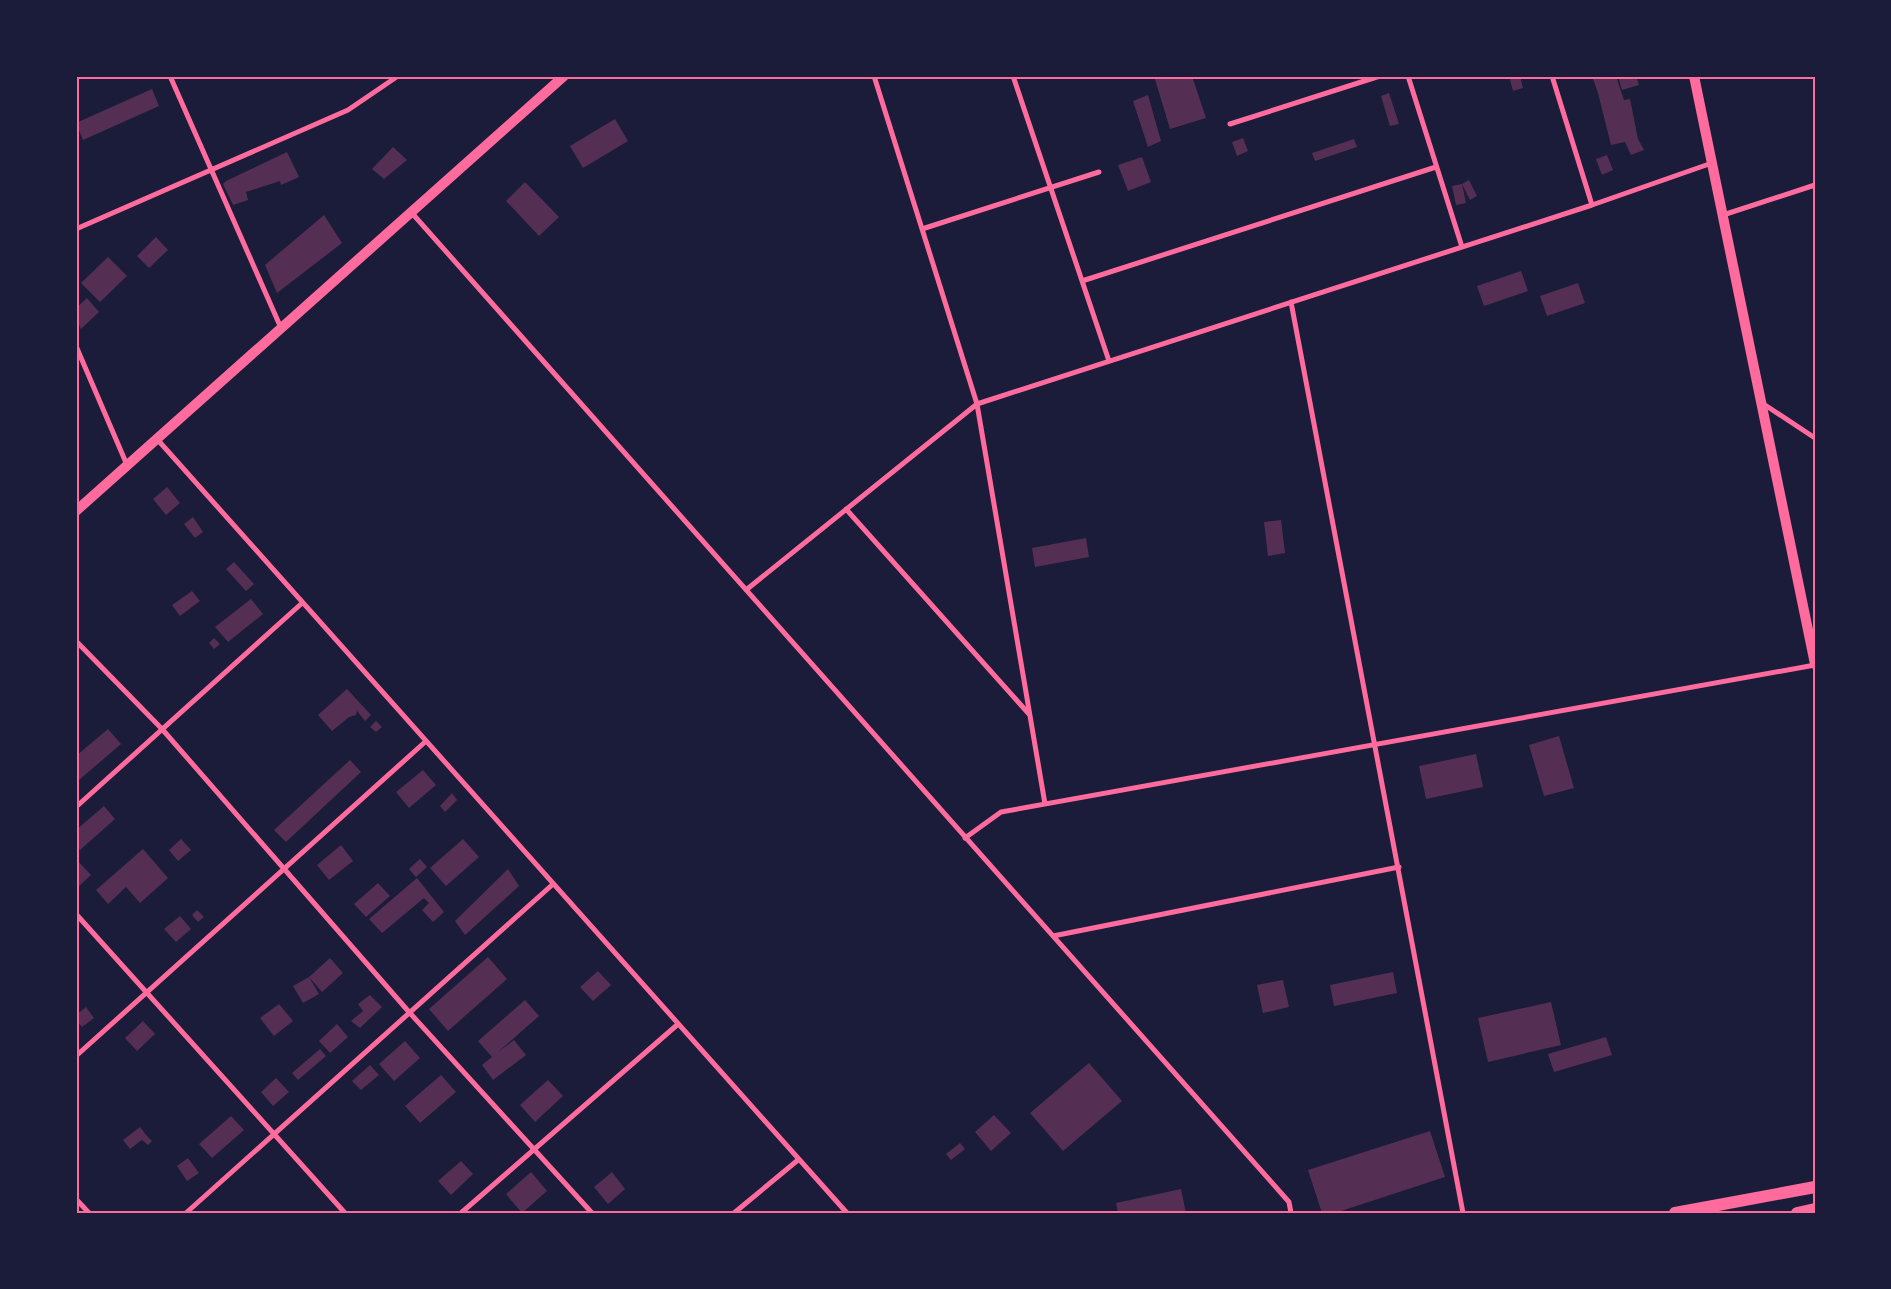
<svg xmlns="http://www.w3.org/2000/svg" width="1891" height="1289" font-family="Helvetica,sans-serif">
<rect width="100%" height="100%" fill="#1b1b3a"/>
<path fill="#542f53" d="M1154 76H1192L1206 118 1170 129Z
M1509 76H1520L1523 88 1513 91Z
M1592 76H1616L1624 100 1630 99 1638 139 1644 150 1631 155 1625 142 1611 145 1598 93Z
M1618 76H1636L1639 85 1622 90Z
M152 89 159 106 83 140 76 123Z
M1389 93 1399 124 1390 126 1381 96Z
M1148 95 1161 141 1148 147 1133 101Z
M615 119 628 141 583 168 570 146Z
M1243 138 1248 151 1237 156 1232 142Z
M1354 139 1357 147 1315 161 1312 153Z
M393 147 407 160 384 179 372 169Z
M287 152 299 177 281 185 280 181 246 192 248 200 233 205 223 184 226 181Z
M1607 155 1613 170 1602 175 1596 159Z
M1142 157 1151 182 1128 191 1118 165Z
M1469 180 1477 196 1470 200 1462 184Z
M525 182 559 217 539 236 506 201Z
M1462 184 1466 203 1456 205 1452 186Z
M324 215 342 243 277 293 265 265Z
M156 237 168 250 149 268 137 256Z
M108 257 127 276 100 302 81 283Z
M1521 271 1528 291 1484 306 1477 286Z
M1578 283 1585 303 1547 316 1540 296Z
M87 298 99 312 81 329 76 318V308Z
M167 487 180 503 166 515 153 499Z
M193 517 203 532 195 538 184 524Z
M1281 520 1285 553 1268 556 1264 522Z
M1086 538 1089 557 1035 567 1032 548Z
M234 562 254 584 246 591 226 569Z
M192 591 200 601 180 616 172 605Z
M251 599 263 614 228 642 215 627Z
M214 638 220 644 214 649 209 643Z
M347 689 371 715 365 721 357 711 356 715 349 717 332 731 318 715Z
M376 721 382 727 376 732 370 727Z
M108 729 121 744 79 780 76 777V756Z
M1559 736 1574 788 1544 796 1529 745Z
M1476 754 1483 787 1426 799 1419 766Z
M350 760 361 772 286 842 274 830Z
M423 770 436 785 409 808 396 792Z
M452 793 457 800 445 812 440 806Z
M104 806 115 819 80 850 76 845V830Z
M181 839 191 850 178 861 169 850Z
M463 839 479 857 446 886 430 868Z
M341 845 353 861 329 880 317 865Z
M143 849 168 878 140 903 126 887 108 904 96 890Z
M76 859 91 875 77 888 76 887Z
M420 859 427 867 416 877 409 869Z
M508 869 519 886 465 935 455 921Z
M417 878 444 912 433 922 422 910 429 903 424 898 382 933 369 919Z
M378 883 390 896 366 917 354 904Z
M197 910 204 917 198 922 192 915Z
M180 916 191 929 176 942 164 929Z
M488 957 507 979 448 1031 429 1009Z
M330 958 343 973 322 992 309 977Z
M598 971 611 985 593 1001 580 987Z
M1393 972 1397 993 1334 1006 1330 985Z
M309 977 319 994 303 1003 293 986Z
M1283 980 1289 1007 1263 1013 1257 985Z
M370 995 382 1007 360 1028 351 1021 363 1011 358 1004Z
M525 1000 539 1016 497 1053 514 1040 526 1055 493 1080 482 1065 492 1057 478 1041Z
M1551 1002 1561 1045 1488 1062 1478 1018Z
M279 1004 293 1021 274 1036 260 1018Z
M86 1007 94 1018 82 1027 76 1020V1015Z
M143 1021 155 1034 137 1051 125 1038Z
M337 1024 348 1037 330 1053 319 1041Z
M1606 1037 1612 1055 1554 1072 1548 1054Z
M405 1041 420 1058 394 1081 379 1064Z
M320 1049 326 1056 298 1080 292 1073Z
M1089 1063 1122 1101 1063 1151 1030 1113Z
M370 1065 379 1075 361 1090 352 1081Z
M441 1075 456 1092 420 1123 405 1106Z
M276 1078 289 1092 273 1106 261 1092Z
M548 1080 563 1096 535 1122 520 1105Z
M994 1115 1011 1133 991 1151 975 1132Z
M231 1116 244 1130 212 1158 199 1144Z
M140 1127 147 1136 130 1149 123 1140Z
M1430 1131 1445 1177 1335 1213H1322L1308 1170Z
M147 1136 152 1141 148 1145 142 1140Z
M960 1143 965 1149 951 1160 946 1154Z
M188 1158 199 1173 187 1181 177 1166Z
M461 1161 473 1174 451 1195 438 1181Z
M531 1172 547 1191 522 1213 506 1194Z
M612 1172 625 1189 608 1204 594 1187Z
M1181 1189 1186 1213H1118L1116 1203Z"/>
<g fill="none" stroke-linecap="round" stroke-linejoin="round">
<path stroke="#ff6b9d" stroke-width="5" d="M170 76 281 328
M874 76 977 404 1045 804
M1013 76 1109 361
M1408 76 1462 247
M1552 76 1592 205
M1230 124 1380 76
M411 212 1289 1202 1291 1213
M1723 215 1815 185
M76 229 348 110 398 76
M922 229 1099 172
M1082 281 1436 167
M1291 302 1463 1213
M76 346 127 465
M1762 403 1815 438
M157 439 847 1213
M846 509 1029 714
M746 590 977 404 1592 205 1712 163
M76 641 162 729 409 1012 592 1213
M76 807 301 604
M965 838 1001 812 1815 665
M76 914 345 1213
M1053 936 1399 867
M76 1056 425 742
M76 1199 89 1213
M186 1213 552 885
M461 1213 677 1025
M734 1213 798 1160"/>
<path stroke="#ff6b9d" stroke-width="10" d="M1694 76 1815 664
M76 511 564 76"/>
<path stroke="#ff6b9d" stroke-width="12" d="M1675 1213 1815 1187
M1797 1213 1815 1209"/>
</g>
<rect width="1891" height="1289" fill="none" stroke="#1b1b3a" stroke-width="155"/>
<rect x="78" y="78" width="1736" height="1134" fill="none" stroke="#ff6b9d" stroke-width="2"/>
</svg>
